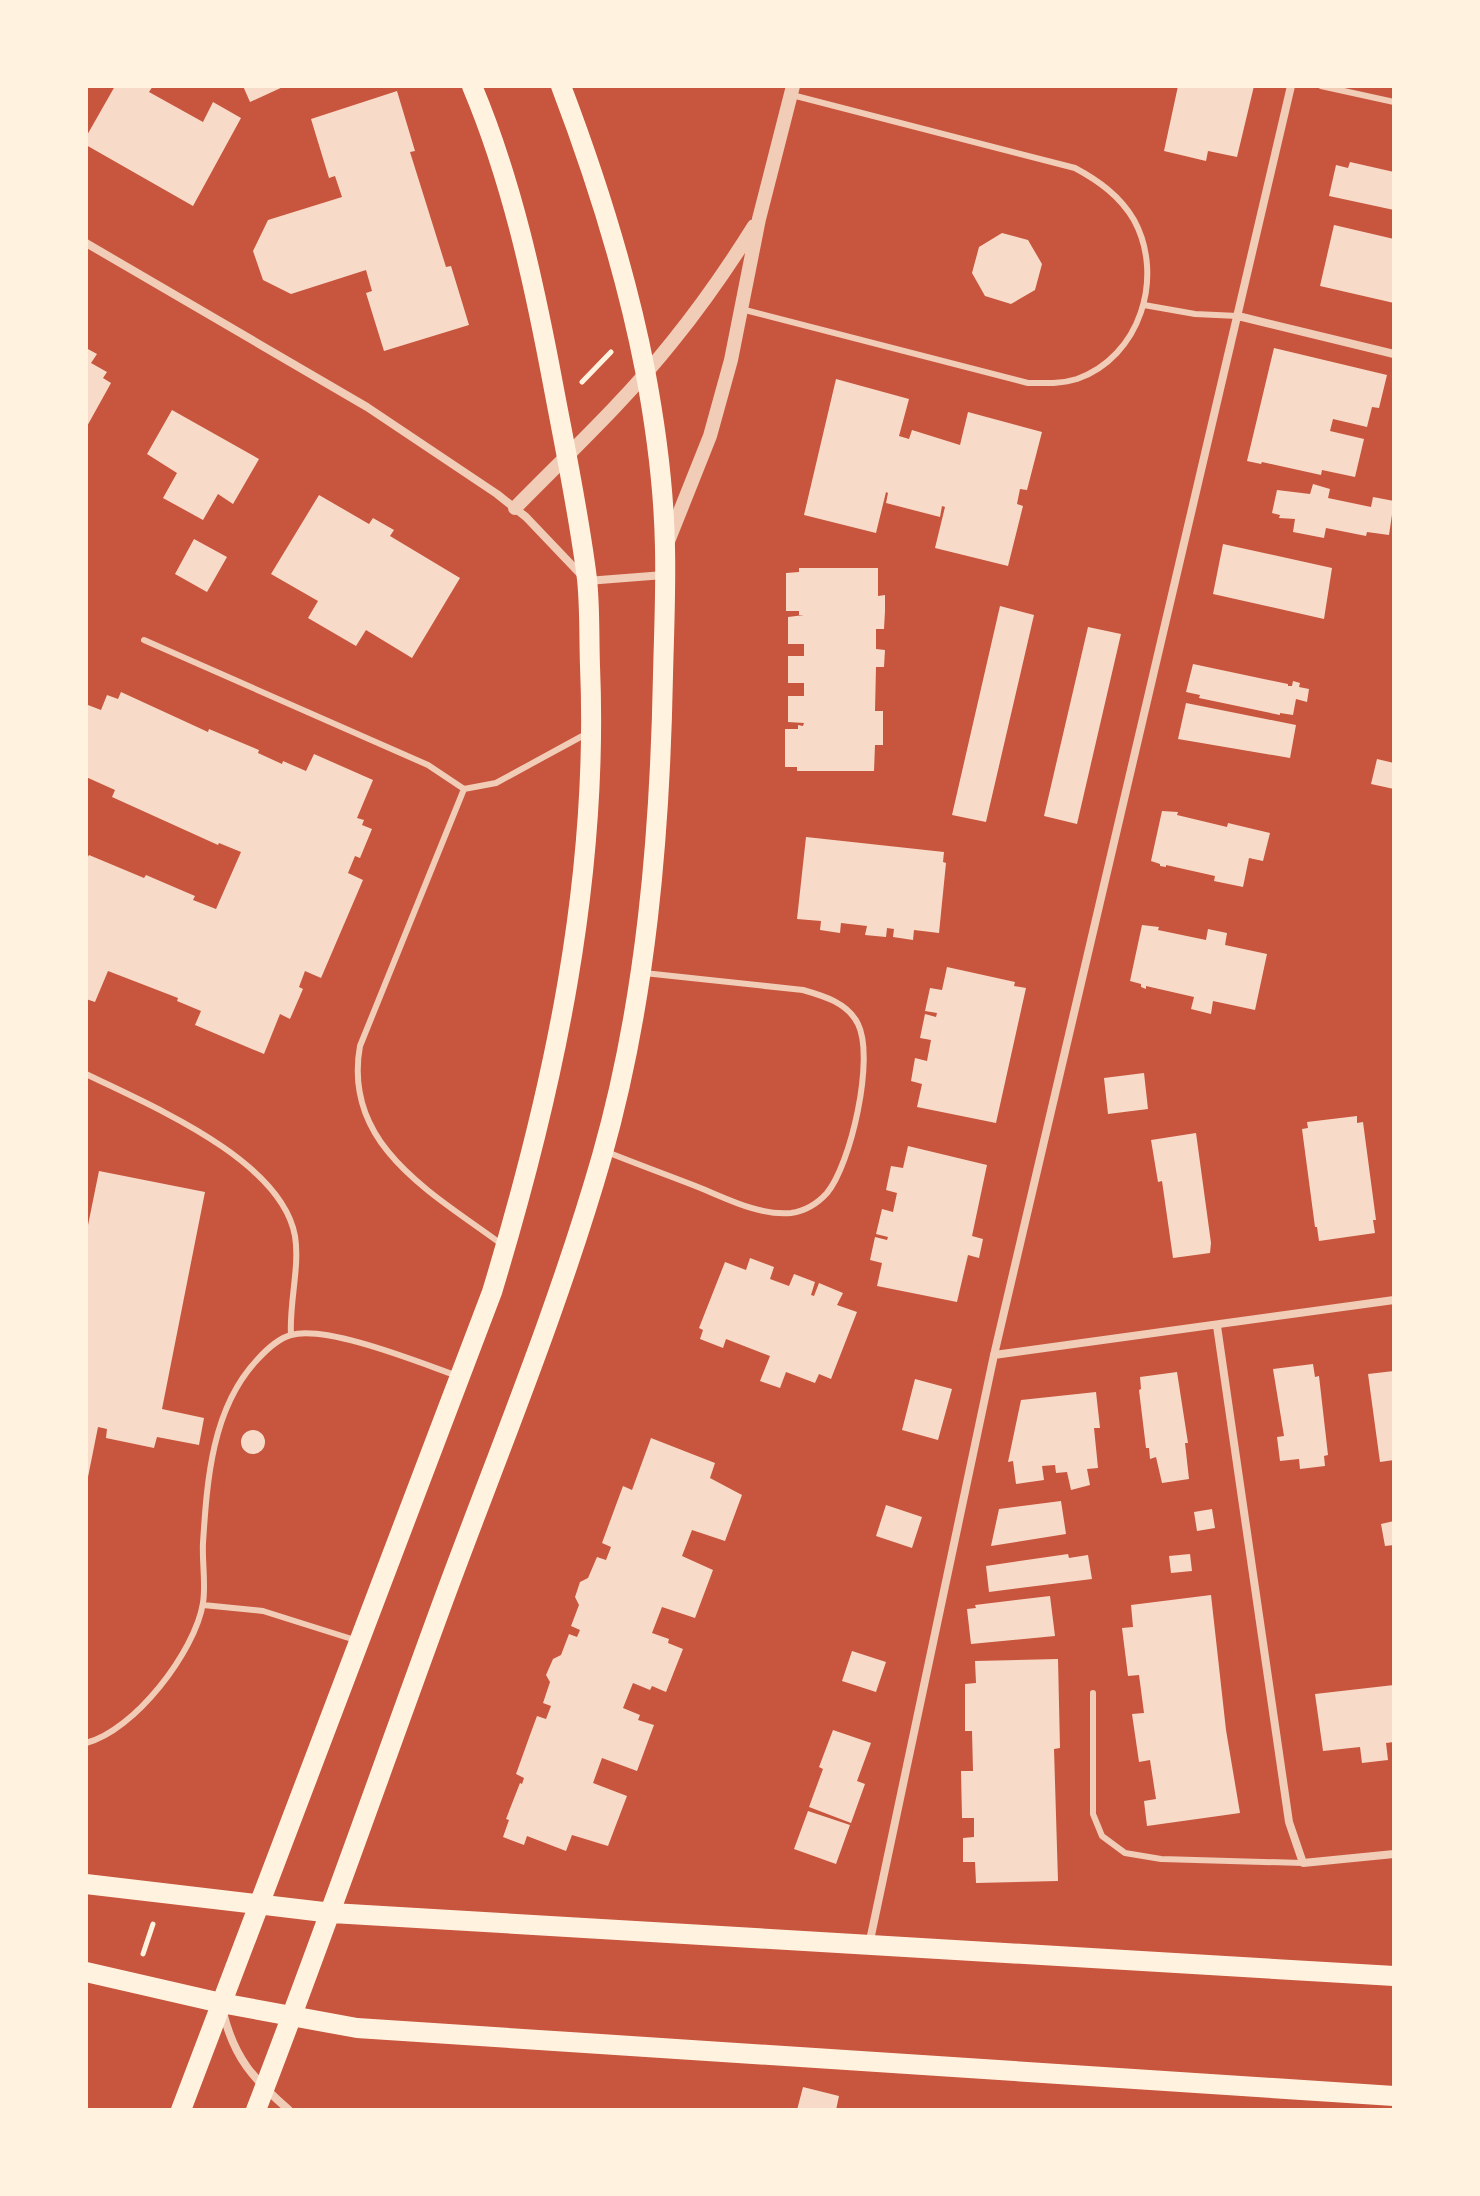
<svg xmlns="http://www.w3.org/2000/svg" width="1480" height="2196" font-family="'Alegreya Sans',sans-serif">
<rect width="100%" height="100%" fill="#c8553d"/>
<path fill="#f7dbc8" d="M115 86H153L149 92 203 122 213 102 241 118 193 206 86 145V137Z
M243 86H285L250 102Z
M1178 86H1254L1237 157 1208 151 1206 161 1164 151Z
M397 91 415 151 410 152 446 267 451 266 469 325 384 351 366 293 372 291 366 270 291 294 263 280 253 251 268 220 342 197 335 176 329 178 311 119Z
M1350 162 1394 172V210L1329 196 1336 165 1348 168Z
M1334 225 1394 239V303L1320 286Z
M1002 233 1028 240 1042 264 1035 290 1011 304 985 296 972 273 979 247Z
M86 348 97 354 91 363 107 372 103 378 111 383 86 428Z
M1274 348 1387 375 1379 408 1372 407 1367 427 1333 419 1330 431 1364 439 1355 477 1322 470 1321 475 1262 462 1261 464 1247 461Z
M836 379 909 399 899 436 909 439 912 430 960 445 968 412 1042 432 1027 490 1020 489 1017 504 1023 506 1008 566 935 548 945 507 942 506 940 517 886 503 888 493 886 492 876 533 804 515Z
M172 410 259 459 233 504 218 494 203 520 163 498 177 473 147 454Z
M1313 484 1330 489 1328 498 1371 507 1373 497 1394 501 1389 535 1367 532 1366 536 1326 528 1324 538 1293 532 1295 519 1279 518 1280 515 1272 513 1277 490 1310 494Z
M319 495 369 524 373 518 394 530 390 536 460 578 412 658 366 630 356 646 308 618 318 601 271 574Z
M194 539 227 557 207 592 175 574Z
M1223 544 1332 568 1324 619 1213 594Z
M799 568H878V596L885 595V611L884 629H876V649L885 650 884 667H876L875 711H883V745H875L874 771H797V767H785V729H798V725L803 726 804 723 788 722V696H804V683H788V656H804V644H788V617L804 615H799V611H786V573L799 572Z
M1000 606 1034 615 986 822 952 815Z
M1088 627 1121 634 1077 824 1044 816Z
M1193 664 1288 684V686H1292L1293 681 1300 683 1299 687 1309 689 1307 702 1296 699 1293 715 1280 713V715L1199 698 1200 695 1186 692Z
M121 692 208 732 209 729 259 750 258 753 282 764 283 761 306 771 314 754 373 780 357 818 364 820 362 825 372 829 360 858 355 856 348 873 363 880 321 978 305 971 299 987 303 989 290 1019 280 1014 264 1054 195 1025 201 1011 177 1001 178 998 108 971 95 1002 86 999V860L89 855 144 878 146 875 195 896 193 900 216 909 241 852 219 843 218 845 112 797 115 790 86 777V710L88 705 101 710 107 695 118 699Z
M1186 703 1296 725 1290 758 1178 739Z
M1377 759 1394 763V789L1371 784Z
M1162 811 1178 812 1177 815 1227 827 1228 823 1270 833 1263 861 1249 858 1243 887 1214 881 1215 876 1166 865V867L1160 866V864L1151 861Z
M806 837 944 852 943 862 946 863 939 933 914 930 913 940 893 937 894 929 887 928 886 937 865 935 867 926 841 923 840 933 820 930 821 921 797 919Z
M1142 925 1159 927 1158 930 1206 940 1208 929 1227 933 1225 945 1267 954 1255 1010 1213 1001 1211 1014 1191 1009 1194 997 1146 986V989L1141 987V984L1130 981Z
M947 967 1015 982 1014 986 1026 988 996 1123 917 1107 922 1084 911 1081 915 1058 927 1061 931 1040 920 1038 925 1014 936 1017 937 1013 925 1011 930 988 942 990Z
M1144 1073 1148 1109 1108 1114 1104 1078Z
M1357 1116V1123L1363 1122 1376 1220H1373L1375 1233 1319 1241 1317 1227H1315L1302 1129 1308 1128 1307 1122Z
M1196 1133 1211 1243 1210 1253 1173 1258 1162 1181 1158 1182 1151 1140Z
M908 1146 987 1165 972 1236 983 1239 979 1258 968 1255 957 1302 877 1286 882 1263 870 1260 875 1237 887 1240 888 1237 876 1234 882 1209 893 1212 897 1193 886 1190 891 1166 903 1168Z
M99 1171 205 1192 162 1409 204 1418 199 1445 157 1437 154 1448 106 1438 107 1429 98 1427 87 1482 86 1235Z
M750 1258 774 1267 770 1279 789 1286 794 1274 815 1282 811 1295 814 1296 819 1283 843 1293 837 1305 857 1312 831 1379 819 1374 815 1383 786 1372 780 1388 760 1381 770 1356 726 1339 723 1348 700 1339 703 1330 699 1328 725 1262 746 1270Z
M1313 1364 1315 1377 1319 1376 1328 1455 1324 1456 1325 1466 1300 1469 1299 1459 1280 1461 1277 1437 1284 1436 1273 1369Z
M1394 1371V1460L1380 1462 1368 1374Z
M1177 1372 1188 1443H1185L1189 1479 1162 1483 1156 1457 1150 1459 1149 1448H1146L1139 1390 1141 1389 1140 1377Z
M915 1379 952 1389 938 1440 902 1430Z
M1096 1392 1100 1428H1094L1098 1468 1087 1469 1090 1485 1071 1490 1067 1472 1056 1473 1055 1465 1042 1466 1044 1480 1016 1484 1013 1461 1008 1462 1021 1400Z
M241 1442a12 12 0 1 1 24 0a12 12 0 1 1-24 0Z
M651 1438 715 1463 710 1478 742 1495 725 1541 692 1530 682 1556 713 1570 695 1618 662 1607 652 1633 669 1639 668 1643 683 1649 666 1692 652 1686 650 1690 633 1683 623 1708 640 1715 638 1720 654 1725 637 1771 602 1758 593 1783 627 1796 608 1846 572 1835 566 1851 527 1836 524 1845 503 1837 509 1820 506 1819 520 1783 522 1784 524 1778 516 1774 530 1735 537 1716 546 1719 551 1706 543 1703 550 1682 546 1675 553 1659 561 1655 569 1634 577 1637 580 1630 571 1626 579 1605 575 1597 580 1582 588 1578 597 1557 606 1560 611 1547 602 1543 623 1486 632 1490Z
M1061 1501 1066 1534 991 1546 999 1509Z
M886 1505 922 1517 912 1548 876 1536Z
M1212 1509 1215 1528 1197 1531 1194 1512Z
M1394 1521V1545L1385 1546 1381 1524Z
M1068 1554 1069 1558 1088 1555 1092 1579 989 1592 986 1566Z
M1190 1554 1192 1571 1171 1573 1169 1556Z
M1211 1595 1226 1730 1240 1813 1147 1826 1144 1801 1156 1799 1150 1760 1139 1762 1132 1714 1144 1713 1139 1675 1128 1676 1122 1628 1133 1627 1131 1605Z
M1050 1596 1055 1636 971 1644 967 1609 976 1608 975 1605Z
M852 1651 886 1662 876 1692 842 1681Z
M1058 1659 1060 1748 1054 1749 1058 1881 976 1883 975 1862H963V1838L974 1837V1818H962L961 1771H973L972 1731H965V1684L976 1683 975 1661Z
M1394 1685V1742L1386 1743 1388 1760 1362 1763 1360 1747 1323 1751 1315 1694Z
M833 1730 871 1743 857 1781 865 1784 851 1823 809 1807 823 1769 819 1767Z
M808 1811 850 1825 836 1864 794 1849Z
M803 2087 839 2096 836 2110H797Z"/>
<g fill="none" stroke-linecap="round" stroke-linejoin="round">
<path stroke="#fff3e0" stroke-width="5" d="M582 382 611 352
M143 1954 153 1924"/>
<path stroke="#f1ccb7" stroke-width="6" d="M1321 86 1394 102
M1144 305 1195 314 1238 316
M741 309 1028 383C1044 383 1061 384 1077 379 1140 357 1165 277 1134 220 1120 196 1099 181 1075 168L792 95
M144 640 428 765 464 789 496 783 586 734
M464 789 360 1046C342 1145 432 1193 500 1243
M86 1074C149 1105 281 1159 295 1236 300 1267 289 1303 291 1335
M607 1152C637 1164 667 1175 698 1187 726 1198 759 1216 791 1213 805 1211 818 1203 827 1193 851 1164 875 1058 858 1024 848 1003 824 996 803 990L644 973
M203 1605 263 1611 355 1640
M1093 1693V1814L1102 1836 1125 1853 1161 1859 1303 1863
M86 1743C134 1731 195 1652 203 1603 206 1584 202 1562 203 1543 207 1480 212 1408 257 1360 266 1350 277 1339 291 1335 327 1325 418 1362 455 1375"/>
<path stroke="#f1ccb7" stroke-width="8" d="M86 243 367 407 497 494 526 517 587 581 664 575
M1238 316 1394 354
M1217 1326 1289 1822 1303 1863 1394 1854
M994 1355 1394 1300
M869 1945 994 1355 1291 86
M223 2012C234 2058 254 2080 289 2110"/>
<path stroke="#f1ccb7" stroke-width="14" d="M515 508C568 454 625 401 672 342 702 305 729 266 754 226
M667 544 710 436 731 360 759 219 793 86"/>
<path stroke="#fff3e0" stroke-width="20" d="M86 1884 332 1913 1394 1976
M86 1972 221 2003 357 2028 1394 2096
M181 2110 492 1292C554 1088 599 879 590 666 589 637 590 607 587 579 579 514 565 448 553 384 534 283 512 181 472 86
M256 2110C321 1942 380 1773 442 1604 497 1455 558 1309 602 1156 646 1001 660 836 663 675 664 633 666 590 665 548 664 489 656 428 645 370 626 272 596 178 561 86"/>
</g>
<rect width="1480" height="2196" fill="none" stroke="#fff3e0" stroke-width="176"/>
</svg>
